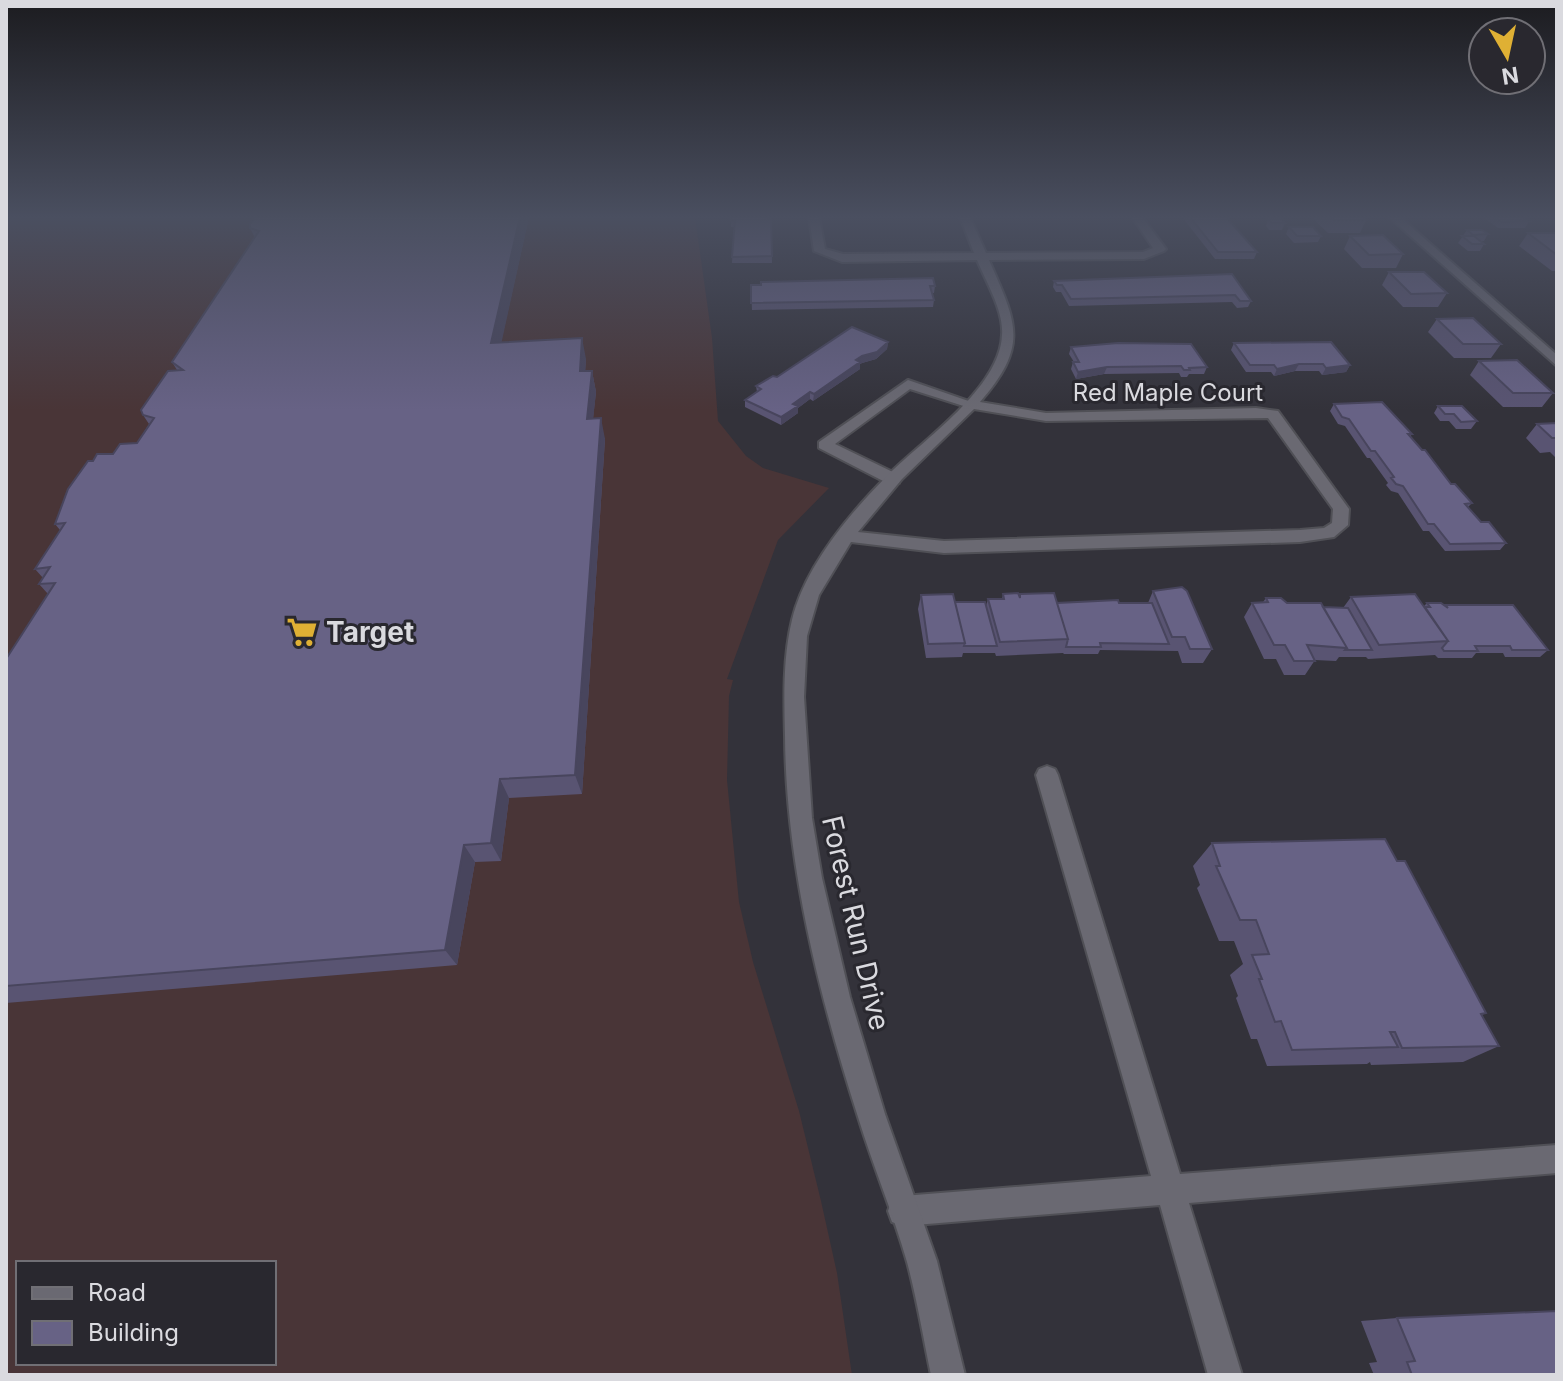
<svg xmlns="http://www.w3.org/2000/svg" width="1563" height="1381" font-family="Inter,sans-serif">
<rect width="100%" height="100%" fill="#33323a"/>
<path fill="#493537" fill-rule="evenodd" d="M6 217H695L712 338 718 421 746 456 763 468 829 488 778 540 727 679 733 680 729 696 727 780 739 902 753 962 799 1111 821 1201 837 1273 852 1375H6ZM18 1263H274V1363H18Z"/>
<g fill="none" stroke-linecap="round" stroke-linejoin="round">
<g stroke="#505056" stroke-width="4">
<path id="service" d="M908 380 980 405 973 409 910 389 835 444 899 475V483H887L819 448V442Z
M1047 766 1055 769 1058 775 1180 1174 1557 1145V1173L1189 1203 1242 1375H1208L1160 1205 903 1226 892 1222 888 1211 892 1200 903 1196 1151 1176 1036 775 1039 769Z"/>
</g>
<g stroke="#505056" stroke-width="4">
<path id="minor" d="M809 217H819L825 249 843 254 974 253 960 217H970L986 253 1143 252 1153 248 1132 217H1142L1166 249 1164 251 1144 259 989 260C1016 322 1030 345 980 402L1046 413 1256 408 1278 411 1349 509 1348 525 1334 537 1300 542 944 553 851 542 819 595 807 636 804 697 812 818 822 878 850 997 885 1114 937 1261 965 1375H931C923 1337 917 1299 907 1262 893 1213 873 1166 858 1117 819 995 786 865 785 736 784 698 783 657 792 620 805 566 850 513 889 474 923 440 1000 388 1002 335 1004 311 986 282 977 260L842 262 814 251ZM974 409 1046 421 1268 418 1333 509 1332 523 1324 528 1300 530 944 541 858 532 902 479Z
M1389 217H1400L1557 355V366Z"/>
</g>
<use href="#service" fill="#6a6972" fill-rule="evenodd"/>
<use href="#minor" fill="#6a6972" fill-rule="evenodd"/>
</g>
<path fill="#595472" d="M255 217H529L501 342 586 359 585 371H592L596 392 593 418 605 439 582 794 509 798 501 861 475 862 457 965 6 1003V659L48 594 39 584 43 578 35 569 60 530 55 524 93 461 137 443 149 424 143 415 177 370 172 362 255 238 250 228Z
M731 217 771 219 772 263H732L734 227H731Z
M1182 217H1226L1257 252 1254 259H1215Z
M1311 217H1363L1366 220 1360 233H1328Z
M1483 217H1522L1529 221 1525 228H1498Z
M1268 219 1285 223 1282 230H1269L1266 226Z
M1289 227 1321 236 1318 242 1294 243 1286 234Z
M1467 230 1488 234 1484 241H1480L1484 244 1480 251H1468L1458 243Z
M1528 233H1557V271H1552L1519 246Z
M1350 236 1403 254 1396 268H1362L1344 249Z
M1389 272 1447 293 1438 307H1403L1382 285Z
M1232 274 1251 301 1248 307 1237 308 1232 302 1069 306 1061 292H1056L1053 287 1054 281Z
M751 285 935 286 934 293H932L934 300 933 307 752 310Z
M1437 319 1501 344 1491 358H1454L1428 332Z
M888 342 887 349 876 359 862 363 860 364V369L813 401 810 399 798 408V413L781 425 745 407V400L757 392 756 386 777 377Z
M1234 343 1350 365 1346 372 1322 375 1319 371H1295L1274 376 1271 372H1246L1231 350Z
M1071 347 1207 367 1204 374H1189L1187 377H1181L1179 373 1104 374 1076 379 1071 369 1073 362H1074L1069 354Z
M1479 361 1553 393 1542 407H1503L1470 375Z
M1334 404 1412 434 1410 437 1451 484 1472 503 1468 507 1481 522 1506 543 1500 550 1445 551 1429 531H1423L1398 493 1391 491 1386 485 1388 483 1370 458H1367L1345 426 1338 424 1330 411Z
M1438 406 1477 421 1471 429H1456L1449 421H1440L1434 413Z
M1557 423V459L1550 452 1540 453 1526 438 1537 424Z
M1153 591 1212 649 1203 663H1182L1178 651 1100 650 1098 654H1064L1063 653 996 656 995 653H963L962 657 926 658 918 609 921 595 955 602 986 606 988 599H1002L1003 594 1057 603H1148Z
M1351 597 1424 606 1427 603 1445 606 1548 650 1540 657H1505L1503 653H1476L1472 658H1438L1435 655 1368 659 1366 657H1339L1336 661 1315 660 1305 675H1284L1276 659H1264L1244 617 1252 603 1263 602 1266 598 1287 603 1323 607 1343 608Z
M1212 843 1397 861 1486 1013 1482 1015 1499 1046 1463 1062 1371 1065 1370 1062 1367 1064 1267 1066 1257 1039H1251L1236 998 1238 996 1230 975 1243 964 1234 941H1219L1197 888 1200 885 1193 866Z
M1397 1318 1557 1375H1374L1369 1363 1377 1362 1361 1321Z"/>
<path fill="#48455d" d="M520 217H529L497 363 491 343Z
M582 338 586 359 584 392 580 371Z
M888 342 887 349 876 359 862 363 860 364V369L813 401 814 394 862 356Z
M1299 364 1295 371 1274 376 1277 369Z
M1350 365 1346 372 1322 375 1326 368Z
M1107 367 1104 374 1076 379 1078 372Z
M592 371 596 392 591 440 587 419Z
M810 392V399L798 408V413L781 425V417L793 404Z
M601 418 605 439 582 794 575 775Z
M500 779 509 798 501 861 491 843Z
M464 845 475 862 457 965 445 950Z"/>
<path fill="#676285" stroke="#48455d" stroke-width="2" d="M255 217H520L491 343 582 338 580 371H592L587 419 601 418 575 775 500 779 491 843 464 845 445 950 6 986V659L55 583 39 584 50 567 35 569 65 523 55 524 68 489 88 461H93L97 454H113L120 444 137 443 154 418 143 415 141 410 168 371 183 370 172 362 259 231 250 228V224Z
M731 217H768V219H771L772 256 732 257 735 220H731Z
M1190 217H1226L1257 252H1218Z
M1330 217H1363L1366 220H1334Z
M1495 217H1522L1529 221 1502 222Z
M1268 219H1281L1285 223H1272Z
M1289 227H1313L1321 236H1297Z
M1467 230H1482L1488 234 1473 235Z
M1528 233H1557V255Z
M1383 235 1403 254 1369 255 1350 236Z
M1462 236H1474L1484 244H1472Z
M1389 272H1424L1447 293 1411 294Z
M1232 274 1251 301H1240L1235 295 1071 299 1062 285H1057L1054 281Z
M933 278 935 286H930L934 300 751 303V285H761V282Z
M1473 318 1501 344H1463L1437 319Z
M852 327 888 342 877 352 862 356 856 360 860 362 814 394 810 392 793 404 798 406 781 417 745 400 761 389 756 386 773 376 777 377Z
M1331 342 1350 365 1326 368 1323 364H1299L1277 369 1274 365H1250L1234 343Z
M1118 343 1191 344 1207 367 1189 368 1190 370H1184L1181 366 1107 367 1078 372 1073 362H1079L1071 347Z
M1517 360 1553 393H1513L1479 361Z
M1382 402 1412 434H1408L1422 450H1425L1451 484H1455L1472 503 1465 504 1481 522H1489L1506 543 1450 544 1434 524H1428L1403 486 1396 484 1391 478 1394 477 1375 451H1371L1349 419 1342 417 1334 404Z
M1438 406H1462L1477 421 1461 422 1454 414H1445Z
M1557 423V438H1552L1537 424Z
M1182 587 1187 591 1212 649H1190L1185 637H1172L1153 591Z
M1018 593 1020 598V594L1054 593 1068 639 1000 642 988 599H1004L1003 594Z
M953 594 965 643 928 644 921 595Z
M1415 594 1448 641 1379 645 1351 597Z
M1266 598H1281L1287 603H1321L1347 648 1307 645 1315 661H1294L1285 645H1274L1252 603 1268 602Z
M1118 600 1119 603H1152L1169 644 1100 643 1101 647H1066L1068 639 1057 603Z
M955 602H985L997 646H964L965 643Z
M1427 603H1441L1448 608 1445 605H1513L1548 650H1512L1510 646H1475L1478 651H1444L1442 648 1448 641 1425 607H1430Z
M1323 607 1348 608 1372 650H1345L1347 648Z
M1385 839 1397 861H1405L1486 1013 1481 1014 1499 1046 1402 1048 1395 1032H1390L1398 1047 1292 1050 1281 1021 1275 1022 1259 979H1262L1252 955 1269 954 1256 920H1240L1216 866H1220L1212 843Z
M1557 1311V1375H1412L1407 1362 1415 1361 1397 1318Z"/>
<linearGradient id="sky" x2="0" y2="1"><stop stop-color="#1c1c20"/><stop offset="0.53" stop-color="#4a4f60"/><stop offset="1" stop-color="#4a4f60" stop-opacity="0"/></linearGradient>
<rect width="1563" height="410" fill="url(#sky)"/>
<defs>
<g id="supermarket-bare" transform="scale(2.4)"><path d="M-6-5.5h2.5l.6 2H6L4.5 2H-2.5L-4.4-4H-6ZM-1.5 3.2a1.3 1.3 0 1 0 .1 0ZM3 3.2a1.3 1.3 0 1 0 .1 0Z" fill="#dfb034" stroke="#29282f" stroke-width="2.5" paint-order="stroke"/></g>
</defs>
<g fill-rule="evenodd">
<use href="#supermarket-bare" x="302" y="632"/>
</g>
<g text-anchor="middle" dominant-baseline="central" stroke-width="6" stroke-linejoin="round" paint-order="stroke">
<g font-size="24" fill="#dadadf" stroke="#29282f">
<text x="1168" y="392">Red Maple Court</text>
</g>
<g font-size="28" font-weight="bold" fill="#dadadf" stroke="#29282f" text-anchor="start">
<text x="326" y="632">Target</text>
</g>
<g font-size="28" fill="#dadadf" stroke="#29282f">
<text transform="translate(856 923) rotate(77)">Forest Run Drive</text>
</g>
</g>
<rect width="1563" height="1381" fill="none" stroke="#dadadf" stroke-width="16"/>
<rect x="16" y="1261" width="260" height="104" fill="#29282f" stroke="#706f75" stroke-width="2"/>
<rect x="32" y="1287" width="40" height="12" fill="#6a6972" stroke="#706f75" stroke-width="2"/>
<text x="88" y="1301" font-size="24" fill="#dadadf">Road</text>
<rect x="32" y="1321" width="40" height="24" fill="#676285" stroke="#706f75" stroke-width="2"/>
<text x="88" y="1341" font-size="24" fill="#dadadf">Building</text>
<g transform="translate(1507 56) rotate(171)"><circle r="38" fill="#29282f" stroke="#706f75" stroke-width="2"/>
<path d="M0-6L14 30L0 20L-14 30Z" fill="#dfb034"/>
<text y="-12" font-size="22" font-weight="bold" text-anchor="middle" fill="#dadadf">N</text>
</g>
</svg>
